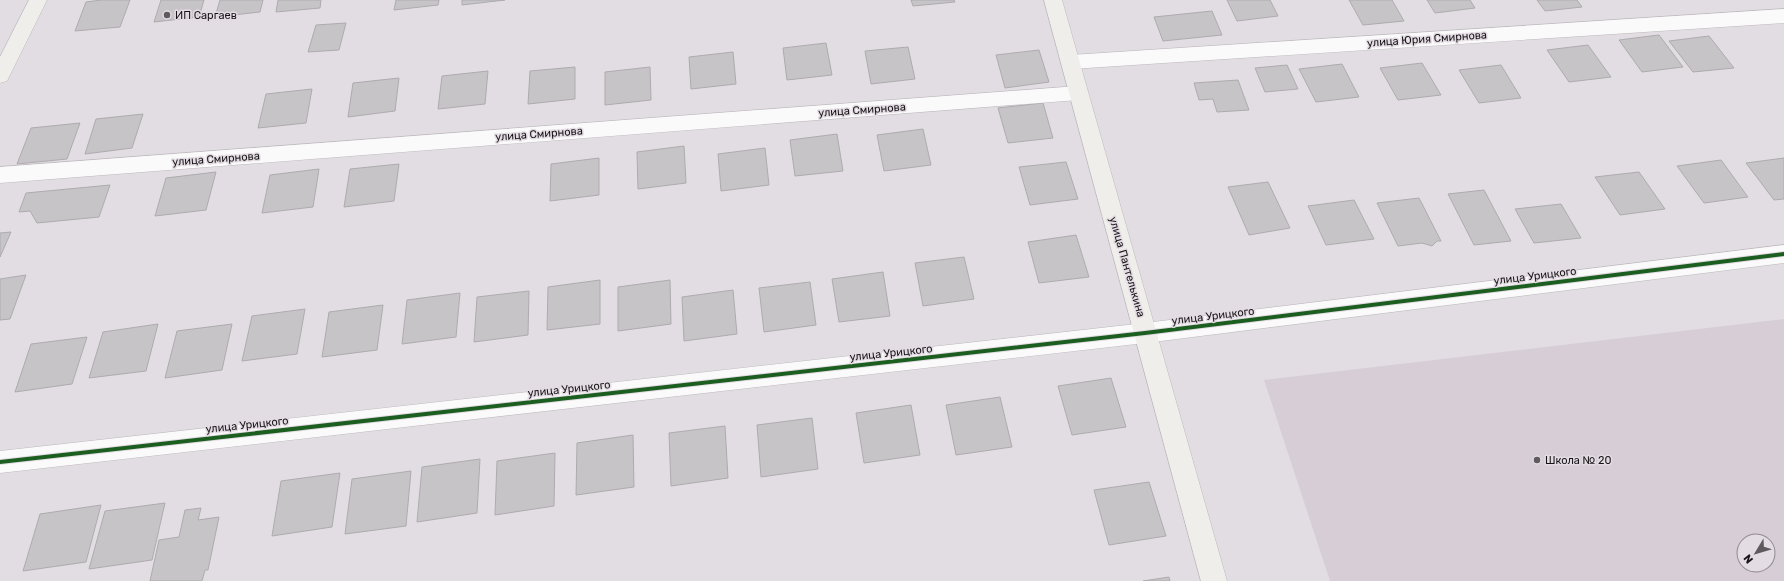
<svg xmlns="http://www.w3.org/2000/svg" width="1784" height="581" font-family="Rubik,sans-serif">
<rect width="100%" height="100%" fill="#e2dde2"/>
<path fill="#d7cdd7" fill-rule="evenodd" d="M1784 319V581H1330L1264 380ZM1744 541H1768V565H1744Z"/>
<path fill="#c7c4c8" stroke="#aeabaf" d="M101 0H130L120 27 75 31 86 2Z
M161 0H204L199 17 154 22Z
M220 0H263L260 12 215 17Z
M278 0H321L320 8 276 12Z
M396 0H439L438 5 394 10Z
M462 0H505L462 5Z
M911 0H954L955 2 913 6Z
M1227 0H1270L1278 16 1237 21Z
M1349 0H1392L1404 21 1363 25Z
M1427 0H1470L1475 8 1435 13Z
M1537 0H1577L1582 7 1545 11Z
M1212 11 1222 35 1163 41 1154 17Z
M346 23 339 50 308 52 316 25Z
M1659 35 1683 67 1642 72 1619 40Z
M1709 36 1734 68 1693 72 1669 41Z
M826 43 832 75 787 80 783 48Z
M1588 45 1611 77 1569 82 1547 50Z
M908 47 915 79 871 84 865 51Z
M1039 50 1049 82 1005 88 996 55Z
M733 52 736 84 691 89 689 57Z
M1422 63 1441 95 1398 100 1380 68Z
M1342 64 1359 97 1316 102 1299 69Z
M1287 65 1298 89 1265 92 1255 68Z
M1501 65 1521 98 1479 103 1459 70Z
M575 67V99L528 104 530 71Z
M650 67 651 100 605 105V72Z
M488 71 485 104 438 109 442 76Z
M399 78 395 111 348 117 353 83Z
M1238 80 1249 110 1217 112 1213 99 1199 100 1194 83Z
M312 89 306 123 258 128 266 94Z
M1043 103 1053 138 1008 143 998 108Z
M143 114 132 148 85 154 96 119Z
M80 123 67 159 17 164 31 128Z
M923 129 931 165 884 171 877 135Z
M837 134 843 171 795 176 790 140Z
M684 146 686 183 638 189 637 152Z
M765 148 769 185 721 191 718 154Z
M599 158V195L550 201 551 164Z
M1784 158V199L1774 200 1746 163Z
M1721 160 1748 197 1704 203 1677 166Z
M1066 162 1078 199 1030 205 1019 167Z
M399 164 394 201 344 207 350 169Z
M319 169 313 207 262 213 270 175Z
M216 172 206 210 155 216 166 178Z
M1639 172 1665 209 1620 215 1595 177Z
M1268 182 1290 228 1249 235 1228 187Z
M110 185 99 217 37 223 30 211 19 212 26 193Z
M1484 190 1511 241 1474 245 1448 194Z
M1419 198 1441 241H1437L1432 246 1422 243 1398 246 1377 203Z
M1354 200 1374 239 1326 245 1308 206Z
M1561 204 1581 238 1534 243 1515 209Z
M11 232 0 257V233Z
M1076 235 1089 277 1039 283 1028 242Z
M964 257 974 299 923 306 915 263Z
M883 272 890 316 839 322 832 279Z
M26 275 10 319 0 320V279Z
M600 280V324L547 330 548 287Z
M670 280 671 324 618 331V287Z
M810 282 816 325 764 332 759 288Z
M733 290 737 334 684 341 682 297Z
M529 291 528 335 474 342 477 297Z
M460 293 456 337 402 344 407 300Z
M383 305 377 350 322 357 329 312Z
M305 309 297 354 242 361 252 316Z
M158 324 146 371 89 378 103 332Z
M232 324 222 370 165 378 177 331Z
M87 337 72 384 15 392 31 344Z
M1111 378 1126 427 1072 435 1058 386Z
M1000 397 1012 447 956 455 946 405Z
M911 405 920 455 864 463 856 413Z
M812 418 818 469 761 477 757 425Z
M725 426 728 478 671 486 669 433Z
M633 435 634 487 576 495 577 443Z
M555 453 554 506 495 515 497 461Z
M480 459 477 513 417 522 422 467Z
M411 471 406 526 345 534 352 479Z
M340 473 332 527 272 536 281 481Z
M1149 482 1166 536 1109 545 1094 490Z
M165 503 152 560 89 569 105 511Z
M101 505 86 562 23 571 40 514Z
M201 508 198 520 219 517 208 570H205L202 581H150L159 540 179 537 185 510Z
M1169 577 1170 581H1143Z"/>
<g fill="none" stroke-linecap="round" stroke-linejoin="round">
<g stroke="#bdb9bd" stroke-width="1">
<path id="minor" d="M1784 9V23L1071 69 1064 67 1062 62 1064 57 1071 55Z
M1078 86 1085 88 1088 93 1085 98 1078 100 0 183V167Z
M1784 245V263L1145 343 0 473V451L1145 323Z"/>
</g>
<g stroke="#bdb9bd" stroke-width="1">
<path id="secondary" d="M29 0H47L7 81 0 83V57Z
M1044 0H1062L1227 581H1201Z"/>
</g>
<use href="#minor" fill="#fbfafb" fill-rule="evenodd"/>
<use href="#secondary" fill="#f0eeeb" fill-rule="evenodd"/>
<g stroke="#e3dce3" stroke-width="6">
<path id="cycleway" d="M0 462 1145 333 1784 254"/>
</g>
<use href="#cycleway" stroke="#1b5e20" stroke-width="4"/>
</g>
<g fill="#5e5a5e" stroke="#e3dce3" stroke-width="1.5">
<circle cx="167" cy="15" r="4"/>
<circle cx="1537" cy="460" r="4"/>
</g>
<g text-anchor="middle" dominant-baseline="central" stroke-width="3" stroke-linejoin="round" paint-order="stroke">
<g font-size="11" fill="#171417" stroke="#e3dce3" text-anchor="start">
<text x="175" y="15">ИП Саргаев</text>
<text x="1545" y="460">Школа № 20</text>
</g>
<g font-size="11" fill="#171417" stroke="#e3dce3">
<text transform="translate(1427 39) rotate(-4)">улица Юрия Смирнова</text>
<text transform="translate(862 110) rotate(-4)">улица Смирнова</text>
<text transform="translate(539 134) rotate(-4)">улица Смирнова</text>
<text transform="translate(216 159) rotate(-4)">улица Смирнова</text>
<text transform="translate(1127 267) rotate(74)">улица Пантелькина</text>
<text transform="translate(1535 276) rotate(-7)">улица Урицкого</text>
<text transform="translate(1213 316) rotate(-7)">улица Урицкого</text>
<text transform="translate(891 353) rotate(-6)">улица Урицкого</text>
<text transform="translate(569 389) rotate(-6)">улица Урицкого</text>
<text transform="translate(247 425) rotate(-6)">улица Урицкого</text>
</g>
</g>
<g transform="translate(1756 553) rotate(232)"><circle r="19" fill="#e3dce3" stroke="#918c91"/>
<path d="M0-3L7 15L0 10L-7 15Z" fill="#5e5a5e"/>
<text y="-6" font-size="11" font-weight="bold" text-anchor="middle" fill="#171417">N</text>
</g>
</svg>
